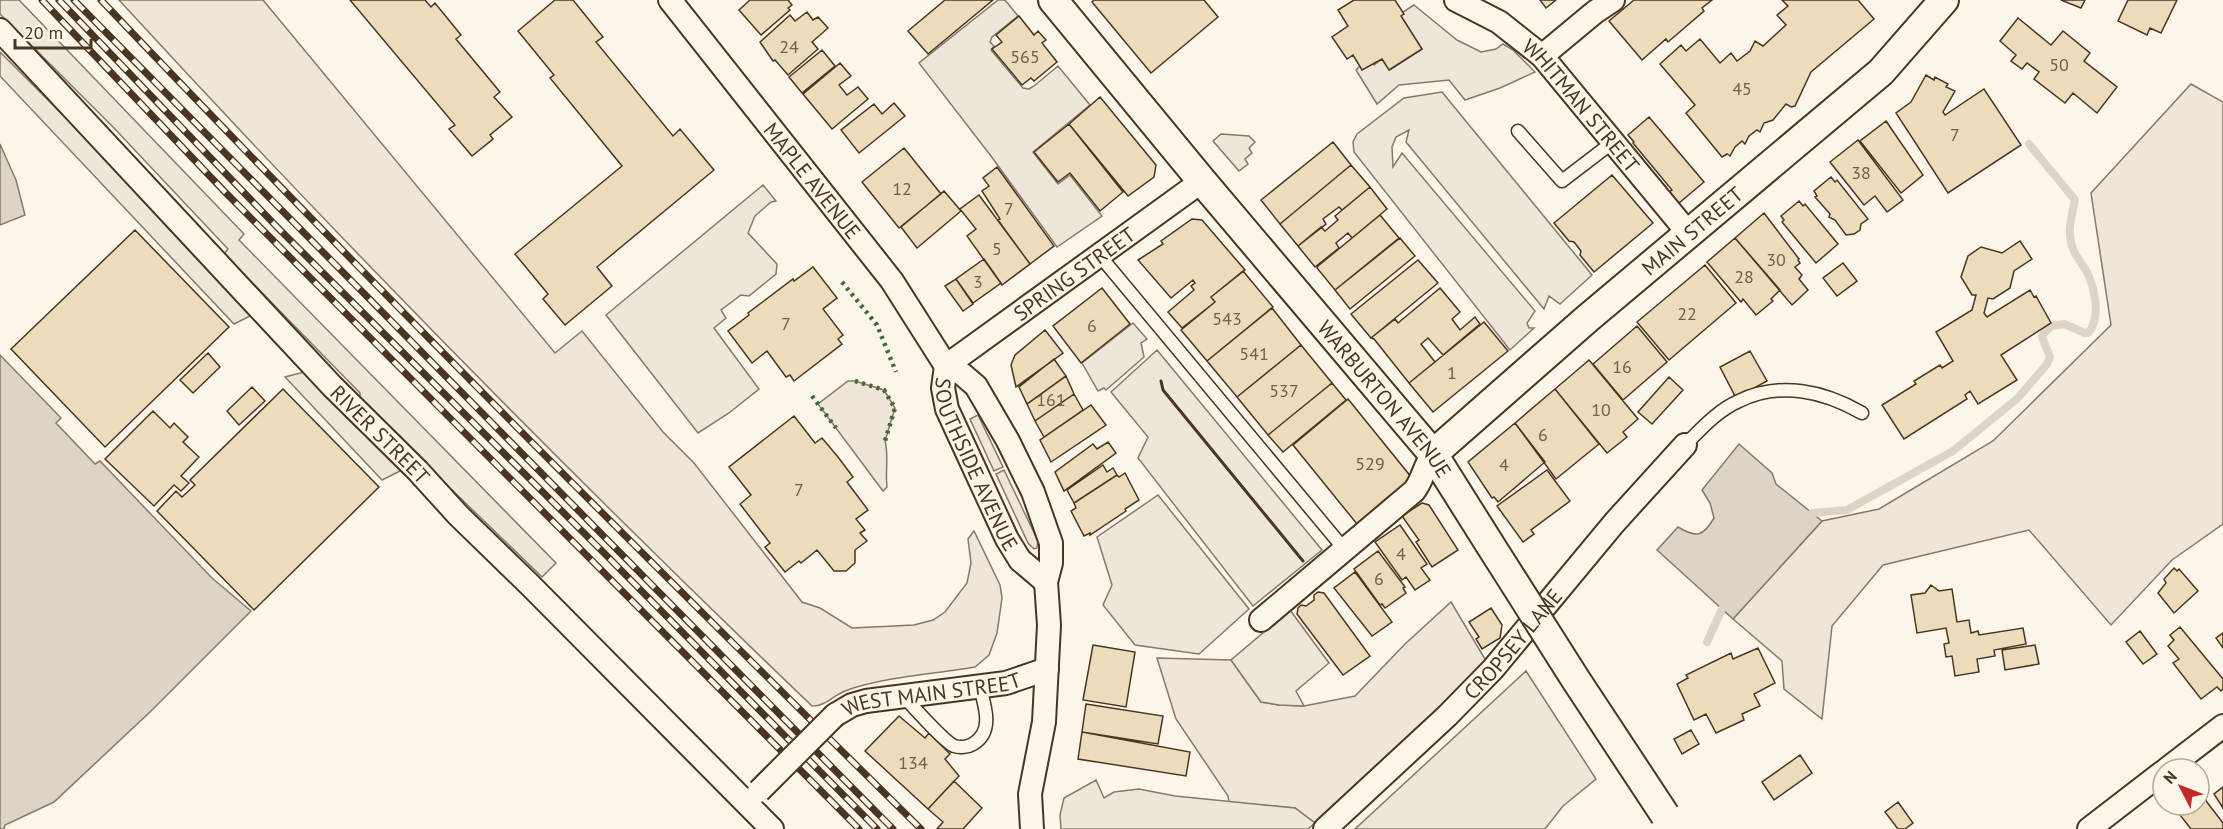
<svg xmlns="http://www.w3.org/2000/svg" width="2223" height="829" font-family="'PT Sans',sans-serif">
<rect width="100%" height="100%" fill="#fbf6e9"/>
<path fill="#ede6d9" stroke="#887966" stroke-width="1.5" d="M119 0H263L555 353 582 331 663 432 694 463 802 602 820 608 852 628 914 625 933 620 945 612 967 583 971 563 968 539 974 531 1000 585 1002 598 997 633 989 655 975 667C936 674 882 677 845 691 834 695 824 707 812 706 574 478 342 243 119 0Z
M2191 84 2223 102V524L2172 560 2111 625 2029 530 1883 565 1832 626 1822 719 1784 689 1782 661 1733 619 1822 521 1879 509 1993 441 2111 325 2091 193Z
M848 381H855L884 390 895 408 885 441C889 454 885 472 887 487L883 491 818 404Z
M978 415 1003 467 994 471 970 419Z
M1004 470 1038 541 1037 548 1034 549 1028 543 996 474Z
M1451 602 1488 664 1315 823 1295 808 1229 802 1228 796 1176 719 1157 658 1231 660 1261 702 1279 705 1304 706 1355 696 1405 644Z"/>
<path fill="#ede7d9" stroke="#887966" stroke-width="1.5" d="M0 0H19L244 234 239 240 556 563 542 577 360 401V393L224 254 228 249 114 128 0 14Z
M998 0H1005L1018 16 992 37 990 42 994 46 991 50 1023 88 1029 89 1034 86 1058 66 1090 105 1033 152 1058 184 1070 175 1102 216 1057 247 991 156 919 63Z
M1414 5 1457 40 1481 52 1496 49 1503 44 1513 50 1535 72 1500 88 1465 100 1449 80 1399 85 1377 104 1356 70 1360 66 1372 63 1374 65 1382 59 1390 70 1422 49 1401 16 1403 12Z
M0 52 68 120 250 316 234 324 0 76Z
M1442 92 1592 275 1560 304 1549 296 1544 309 1406 142 1409 130 1396 137 1392 147 1393 167 1402 153 1535 311 1527 323 1529 328H1534L1510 350 1354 152 1353 142 1357 134 1404 98Z
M1221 134 1249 136 1255 142 1249 148 1252 153 1245 159 1248 164 1239 171 1213 141Z
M763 185 776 201 771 202 755 216 748 233 777 264 776 274 749 296 741 295 721 310 726 318 714 328 759 389 729 413 698 433 606 315Z
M1133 323 1147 339 1141 343 1144 357 1106 390 1104 388 1098 391 1082 363Z
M1157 350 1322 550 1253 606 1138 458 1148 437 1111 392Z
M304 372 350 421 402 470 382 480 285 377Z
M1158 495 1249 609 1199 654 1135 645 1103 605 1112 585 1097 537Z
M1290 610 1329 663 1296 691 1304 706 1279 705 1261 702 1231 660Z
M1526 671 1596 779 1563 806 1545 829H1355Z
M1096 780 1104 798 1114 792 1139 789 1175 796 1295 808 1315 823 1308 829H1061L1060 815 1064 798Z"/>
<path fill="#dcd4c6" stroke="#887966" stroke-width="1.5" d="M0 144 16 180 25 215 0 225Z
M0 355 61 418 56 423 95 464 100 461 212 578 251 611 150 712 54 802 5 825 4 829H0Z
M1739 444 1772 473 1776 484 1822 521 1733 619 1657 550 1678 527C1696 538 1703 537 1714 518L1710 503 1702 490Z"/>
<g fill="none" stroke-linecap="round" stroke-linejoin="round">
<path stroke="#dcd4c6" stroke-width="8" d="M1805 521 1812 513 1847 510 1953 451 2018 398 2047 364 2050 357 2042 337 2043 334 2052 326 2064 324 2085 333H2088C2100 320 2096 296 2090 279 2087 268 2075 258 2072 246 2067 231 2072 214 2075 200L2029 144
M1707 642 1722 609 1729 601"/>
</g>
<path fill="#ecdcbc" stroke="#4a3520" stroke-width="1.5" d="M350 0H425L431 7 435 3 461 35 456 39 500 92 494 97 512 117 490 135 493 139 472 156 449 129 455 125Z
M555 0H573L603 37 596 42 673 136 680 129 714 170 597 267 612 286 565 325 543 299 548 294 515 254 622 166 550 78 554 75 518 31Z
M750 0H788L792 5 788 8 790 10 761 35 739 10Z
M945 0H993L928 54 908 31Z
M1094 0H1204L1218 17 1151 73 1092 2Z
M1354 0H1395L1404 14 1401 16 1422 49 1389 70 1382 59 1362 70 1353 55 1347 59 1332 37 1348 26 1338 10Z
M1540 0H1556L1546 8Z
M1634 0H1712L1702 8 1704 11 1668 42 1666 39 1642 60 1609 21Z
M1782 0H1858L1874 19 1811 72 1795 106 1791 107 1786 104 1773 120 1764 123 1760 132 1757 130 1749 136 1745 144 1742 141 1735 147 1730 156 1727 154 1722 157 1686 113 1695 105 1660 64 1681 45 1686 51 1700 39 1720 63 1731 53 1737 61 1750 51 1755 41 1763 46 1786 25 1777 15 1788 6Z
M2061 0H2085L2081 8Z
M2128 0H2177L2161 33 2150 28 2147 35 2118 21Z
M807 12 813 20 818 17 828 28 812 42 818 49 788 75 775 60 773 61 760 42 790 15 795 21Z
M1019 16 1034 35 1038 31 1046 40 1042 43 1057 62 1034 81 1031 78 1022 85 992 49 1002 42 996 35Z
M2018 18 2051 45 2063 31 2090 53 2084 61 2117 87 2097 113 2073 93 2065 103 2034 79 2039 72 2027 63 2022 69 2011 61 2016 55 2000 41Z
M822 50 835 66 802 93 789 77Z
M840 63 851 76 839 85 847 95 858 87 868 99 832 129 803 94Z
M1926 75 1934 80 1935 77 1948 84 1946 87 1955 91 1943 112 1945 115 1984 89 2021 145 1948 193 1896 113 1911 102Z
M1100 97 1156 165 1154 177 1128 196 1069 124Z
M894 103 905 116 859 153 841 130 874 104 882 114Z
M1649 117 1704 182 1679 203 1669 192 1672 190 1633 143 1634 142 1628 135Z
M1886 121 1923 175 1901 193 1860 141Z
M1069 124 1123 192 1100 211 1070 173 1058 182 1034 152Z
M1858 140 1903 200 1887 212 1875 196 1864 205 1830 162Z
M1333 142 1351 165 1280 224 1261 200Z
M904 148 941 194 899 228 862 182Z
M1351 165 1370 187 1342 210 1339 207 1323 219 1326 224 1298 246 1280 224Z
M997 167 1054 246 1030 264 998 220 1000 219 982 191 989 186 983 178Z
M1612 175 1653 223 1594 272 1580 255 1581 251 1574 242 1569 241 1554 223Z
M1831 177 1835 182 1837 180 1868 219 1861 224 1860 230 1854 234 1846 235 1835 220 1829 217 1830 214 1815 197 1817 196 1814 191Z
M1370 187 1387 209 1352 238 1348 233 1336 243 1339 248 1315 267 1298 246 1321 227 1325 231 1338 220 1335 216Z
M944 191 961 211 917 248 901 227Z
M979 195 1030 264 1002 285 967 236 976 229 960 209Z
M1799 201 1803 206 1805 204 1838 244 1816 263 1782 222 1784 220 1781 216Z
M1764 213 1799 259 1798 260 1800 263 1795 267 1802 275 1799 279 1808 290 1792 305 1735 238Z
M1380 215 1399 238 1335 290 1317 268 1318 266Z
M1192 219 1202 220 1245 270 1211 297 1215 302 1182 328 1168 312 1194 290 1191 286 1195 283 1193 280 1171 298 1138 260 1163 244 1161 241Z
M135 230 229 327 105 447 11 349Z
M1400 238 1415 256 1350 309 1335 290Z
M1735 238 1780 290 1771 299 1773 301 1756 315 1743 299 1741 302 1707 262Z
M2020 241 2032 259 2014 271 2010 288 1993 299 1988 298 1984 313 1987 317 2030 290 2034 297 2036 296 2051 323 2001 355 2017 380 1978 404 1970 391 1965 395 1967 399 1904 439 1882 405 1916 384 1914 381 1940 365 1942 368 1953 361 1936 332 1972 310 1976 295H1972L1961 277 1968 256 1981 247 2002 253Z
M984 259 1001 283 973 303 956 279Z
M1418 260 1438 283 1371 338 1351 314Z
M1843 263 1857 281 1837 296 1823 278Z
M1705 265 1736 303 1669 360 1637 322Z
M813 267 837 298 823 309 843 335 838 339 842 344 794 381 790 375 786 377 767 351 752 363 728 331 749 315 748 313 793 279 794 281Z
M1243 271 1273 307 1207 361 1181 330 1215 302 1211 297Z
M956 279 973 304 963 311 945 286Z
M1102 288 1130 324 1081 363 1053 326Z
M1440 288 1460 312 1452 319 1460 330 1475 317 1480 324 1443 355 1428 338 1421 344 1435 362 1409 383 1374 339 1371 338 1395 319 1398 323Z
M1272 308 1301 345 1237 397 1207 361Z
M1484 322 1508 351 1433 412 1409 383Z
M1637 326 1667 362 1623 400 1593 364Z
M1045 330 1063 353 1016 387 1011 365 1015 355Z
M1301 345 1332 383 1268 435 1237 397Z
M1750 351 1767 381 1736 398 1720 367Z
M208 353 220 367 193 393 180 380Z
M1054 359 1066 376 1027 404 1019 387Z
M1589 360 1638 419 1623 432 1627 437 1607 453 1555 389Z
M1066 376 1074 394 1035 421 1027 404Z
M1669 377 1683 390 1652 424 1638 412Z
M1332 383 1346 400 1283 452 1268 435Z
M252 387 265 401 239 425 227 411Z
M283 389 379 487 254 610 157 511 176 491 182 497 195 485 190 480Z
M1555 389 1599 444 1556 479 1515 423Z
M1074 394 1083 410 1044 437 1035 421Z
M1348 399 1412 478 1357 524 1293 445Z
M1091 405 1106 425 1051 462 1040 440Z
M153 411 170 428 174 423 188 437 183 442 199 457 181 476 189 483 181 491 174 485 154 506 105 459Z
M794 416 815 443 822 438 838 457 853 477 847 482 868 510 856 519 865 530 860 533 867 541 855 550V563L846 571H834L817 550 801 563 799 561 785 572 765 547 770 543 740 504 751 495 729 467Z
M1515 423 1545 462 1498 502 1494 497 1492 498 1468 462Z
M1108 442 1116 453 1064 491 1055 472 1093 444 1097 449Z
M1103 465 1107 472 1113 468 1117 475 1074 503 1067 490Z
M1547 470 1570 501 1531 530 1534 534 1523 542 1497 506Z
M1125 473 1139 500 1125 509 1126 511 1090 535V533L1084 536 1071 511 1076 508 1074 503 1117 475 1119 477Z
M1422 503 1429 505 1458 550 1432 567 1416 542 1419 540 1402 516Z
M1400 525 1427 564 1421 568 1430 580 1415 590 1406 577 1402 580 1375 542Z
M1378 551 1405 587 1403 588 1406 593 1385 608 1382 604 1380 605 1354 569Z
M2174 568 2177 571 2179 569 2198 591 2174 613 2158 593 2166 583 2164 579Z
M1355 572 1392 622 1372 636 1334 588Z
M1931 585 1939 591 1952 589 1957 622 1969 620 1971 633 1978 631 1979 635 2023 628 2026 644 1994 650 1995 656 1977 659 1979 672 1955 676 1952 656 1946 657 1944 644 1949 643 1946 628 1917 633 1911 595 1925 593Z
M1318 592 1324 593 1370 656 1343 675 1297 614 1298 608 1301 605 1306 606 1314 600V595Z
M1491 608 1502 625 1500 638 1482 649 1476 639 1479 637 1469 622Z
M2180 627 2223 679V689L2221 691 2217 687 2201 699 2173 663 2179 659 2168 646 2174 640 2170 635Z
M2140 631 2157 654 2143 664 2126 642Z
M2223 633V648L2216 638Z
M1093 645 1135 652 1126 707 1083 700Z
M2035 645 2039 664 2005 670 2002 650Z
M1758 648 1775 683 1754 694 1760 706 1742 714 1744 720 1716 733 1706 714 1694 720 1677 684 1688 678 1686 675 1731 653 1733 659Z
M1086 704 1163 716 1158 744 1082 732Z
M899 716 925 738 929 733 950 754 945 759 959 776 928 809 865 751Z
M1691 730 1699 744 1682 754 1674 739Z
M1082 732 1190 752 1186 776 1078 759Z
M1800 755 1812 773 1774 800 1762 782Z
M954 781 982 808 963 829H937L943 822 928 809Z
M2223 787V808L2214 794Z
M2203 797 2223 823V829H2191L2180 815 2193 805H2199V800Z
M1898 802 1913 823 1905 829H1898L1885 812Z"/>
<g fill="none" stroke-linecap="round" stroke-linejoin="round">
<g stroke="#4a3520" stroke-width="15">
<path id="service" d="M1518 131 1562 181 1613 142
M1100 256 1345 550
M1685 445C1701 429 1718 410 1739 401 1780 381 1824 391 1862 413
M903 696C915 708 942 740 954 746 960 748 968 747 973 744 994 732 985 706 980 688"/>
</g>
<g stroke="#4a3520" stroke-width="26">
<g id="minor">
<path id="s1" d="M670 0 892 281 946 366 962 374 976 386 1008 441 1033 492 1051 543V563L1046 582 1049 625 1044 722 1030 794 1032 829"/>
<path id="s2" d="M1456 0 1499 22 1542 56 1689 234"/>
<path id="s3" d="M0 30 332 386 418 471 458 515 530 585 772 829"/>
<path d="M1542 56 1595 12 1613 0"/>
<path id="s4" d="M946 366 1202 181"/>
<path id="s5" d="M946 366 943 388 947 409 1007 539 1020 560 1046 582"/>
<path d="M1261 620 1414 491C1423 480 1424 466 1433 454"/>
<path id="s6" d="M835 715 852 705 866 701 1006 683 1047 669"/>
<path d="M2167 769 2223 726"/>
<path id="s7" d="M1325 829 1447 716 1493 669 1615 522 1685 445"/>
<path d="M2089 829 2163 772"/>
</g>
</g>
<g stroke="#4a3520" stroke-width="32">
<g id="tertiary">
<path id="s8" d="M1053 0 1202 181 1433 454 1489 543"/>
<path id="s9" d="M1433 454 1588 318 1881 72 1944 0"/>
</g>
</g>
<use href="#service" stroke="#fbf6e9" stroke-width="12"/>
<use href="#minor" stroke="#fbf6e9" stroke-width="22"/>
<use href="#tertiary" stroke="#fbf6e9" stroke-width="28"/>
<g stroke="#4a3520" stroke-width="7">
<path id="rail" d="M42 0 224 191 859 829
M59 0 278 228 607 556 877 829
M74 0 893 829
M101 0C369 282 644 556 921 829"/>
</g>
<use href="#rail" stroke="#fbf6e9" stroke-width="4.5" stroke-dasharray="14" stroke-linecap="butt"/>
<g stroke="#4a3520" stroke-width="26" stroke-linecap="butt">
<path id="minor-bridge" d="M759 791 835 715"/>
</g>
<g stroke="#4a3520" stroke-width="32" stroke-linecap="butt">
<path id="tertiary-bridge" d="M1489 543 1576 680 1665 815"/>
</g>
<use href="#minor-bridge" stroke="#fbf6e9" stroke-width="22"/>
<use href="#tertiary-bridge" stroke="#fbf6e9" stroke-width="28"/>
<path stroke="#436837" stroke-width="4.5" stroke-dasharray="3 4.5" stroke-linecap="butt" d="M842 282 877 325 896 372
M855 381 884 390 895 408 885 441
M812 396 836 428"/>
<path stroke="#4a3520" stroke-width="3" d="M1161 381 1163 390 1303 561"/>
</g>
<g text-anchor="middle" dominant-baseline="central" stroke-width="4.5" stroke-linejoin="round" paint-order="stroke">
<g font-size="18" fill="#725f47">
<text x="789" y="46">24</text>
<text x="1025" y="56">565</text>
<text x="2059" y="64">50</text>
<text x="1742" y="88">45</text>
<text x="1955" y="134">7</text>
<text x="1861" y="172">38</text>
<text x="902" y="188">12</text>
<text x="1009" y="208">7</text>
<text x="997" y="248">5</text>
<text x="1776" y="259">30</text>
<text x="1744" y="276">28</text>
<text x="978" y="281">3</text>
<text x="1687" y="313">22</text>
<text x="1227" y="318">543</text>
<text x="786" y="323">7</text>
<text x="1092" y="325">6</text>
<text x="1254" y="353">541</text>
<text x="1622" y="366">16</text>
<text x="1452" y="372">1</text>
<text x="1284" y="390">537</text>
<text x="1051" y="399">161</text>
<text x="1601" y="409">10</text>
<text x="1543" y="434">6</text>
<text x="1370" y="463">529</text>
<text x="1504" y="464">4</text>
<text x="799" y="489">7</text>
<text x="1401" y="553">4</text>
<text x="1379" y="578">6</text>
<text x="913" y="762">134</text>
</g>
<g font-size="21" fill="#4a3520" stroke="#fbf6e9">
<text stroke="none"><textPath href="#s2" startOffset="166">WHITMAN STREET</textPath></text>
<text stroke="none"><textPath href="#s1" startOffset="230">MAPLE AVENUE</textPath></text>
<text stroke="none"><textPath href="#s9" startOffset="342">MAIN STREET</textPath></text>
<text stroke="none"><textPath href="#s4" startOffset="158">SPRING STREET</textPath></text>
<text stroke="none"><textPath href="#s8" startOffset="519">WARBURTON AVENUE</textPath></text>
<text stroke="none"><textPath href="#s3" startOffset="555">RIVER STREET</textPath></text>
<text stroke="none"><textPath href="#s5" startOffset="105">SOUTHSIDE AVENUE</textPath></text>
<text stroke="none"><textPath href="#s7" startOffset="264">CROPSEY LANE</textPath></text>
<text stroke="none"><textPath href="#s6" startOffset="100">WEST MAIN STREET</textPath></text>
</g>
</g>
<g transform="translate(2181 787) rotate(312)"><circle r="28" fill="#fbf6e9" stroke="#b4a999" stroke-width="1.5"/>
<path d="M0-4.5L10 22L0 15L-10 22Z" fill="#c62828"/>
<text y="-9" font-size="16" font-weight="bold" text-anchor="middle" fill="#4a3520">N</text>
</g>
<path d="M15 39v9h76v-9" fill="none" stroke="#4a3520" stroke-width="3"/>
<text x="24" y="39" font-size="18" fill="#4a3520" stroke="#fbf6e9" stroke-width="4.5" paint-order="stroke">20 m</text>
</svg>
